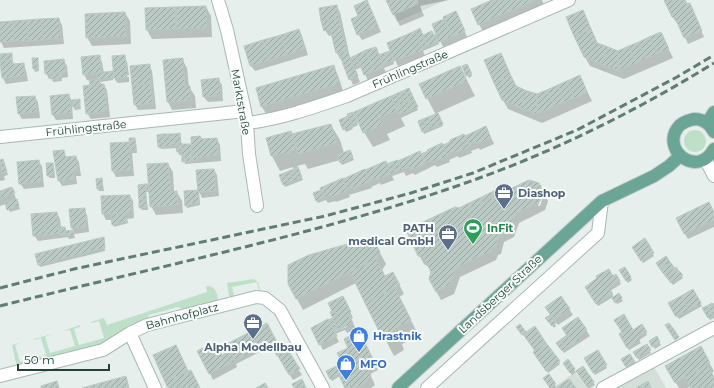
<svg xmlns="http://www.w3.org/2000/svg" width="714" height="388" font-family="Montserrat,sans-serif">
<defs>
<pattern id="building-hatch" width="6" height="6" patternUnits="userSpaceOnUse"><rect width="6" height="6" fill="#bbcac4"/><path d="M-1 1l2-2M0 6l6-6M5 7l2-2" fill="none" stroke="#98a6a0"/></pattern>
</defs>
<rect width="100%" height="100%" fill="#e6efeb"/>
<path fill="#d4dfda" d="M386 0H446L397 22Z
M653 365 666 388H612Z
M575 372 587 388H553Z"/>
<path fill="#bfe0c8" d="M684 141a11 11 0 1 1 22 0a11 11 0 1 1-22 0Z
M254 279 258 282 260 290 259 291 257 282 232 287 234 295 232 297 229 296 227 283Z
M206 286C214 285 217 291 218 298L217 301 183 309 178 307 149 315 147 319 129 326 104 344 17 368 12 345 23 342 15 345 20 362 46 355 41 338 35 340 34 339 52 334 45 337 50 353 75 346 70 330 63 331 80 325V327L74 329 79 345 104 338 99 321 92 323 91 322 104 318 107 325 207 292Z"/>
<path fill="#0003" fill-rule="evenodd" d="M387 0H449L420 6 424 16 400 26Z
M495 0H542L545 7 484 34 472 10Z
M665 0H685L687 5 692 10 704 37 688 44 679 23 676 22 672 16Z
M367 1 381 32 362 40 358 34 360 17Z
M206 7 211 16 212 37 152 39 147 30 146 9Z
M337 7 340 12 350 58 379 56 392 57 417 36H423L432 33 437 39 439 44 423 51 425 56 398 66 394 58H392L394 64 384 68 386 73 368 81 362 67 355 70 360 82 353 85 342 59H340L337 53 332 35 329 36 325 30Z
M125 13 130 21 131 44 92 46 87 37Z
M459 18 467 37 443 47 433 25 445 20Z
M59 19 62 25 64 44 4 48 1 42 0 23Z
M587 20 598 44 618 52 665 42 673 58 624 79 590 66 585 57Z
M299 30 302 36 308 55 255 71 251 66Z
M11 54 14 65 23 64 26 70 28 81 6 84 3 78Z
M501 54 516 87 537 96 580 77 592 101 542 123 508 109 503 100Z
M99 56 102 62 104 73 112 72 113 80 100 82 101 85H104L107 90 110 117 91 119 87 113 91 86 90 80H87L84 74Z
M124 56 127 62 129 75 116 76V78L129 77V82L118 83 115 80 113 57Z
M33 59H37L38 61 39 71 35 72 34 69Z
M182 59 187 68 189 87 195 96 196 108 172 110 168 102Z
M64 61 67 66 68 77 62 78V81L53 82 52 79H49L46 73Z
M149 65 152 71 156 109 138 110 135 104Z
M333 66 338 75 343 91 267 115 262 107 257 89Z
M460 67 475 96 437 113 443 126 424 134 423 131 436 115 427 98Z
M468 68 472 76 469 78 467 75Z
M218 79 222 85 223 101 208 102 204 97Z
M410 92 418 110 401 118 405 126 387 134 390 140 373 147 364 132 356 112 395 105Z
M69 95 72 101 79 100 81 109 75 110 72 105 73 119 56 120 53 115Z
M35 97 38 102 40 118 22 119 19 114Z
M352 113 358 125 352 128 353 129 346 132 340 120Z
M331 125 340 140 344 153 351 154 354 160 342 165 340 160 308 169 305 164 297 166 303 180 285 187 284 185 294 170 293 167 280 171 272 156 291 132 293 135Z
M486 127 494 144 480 150 479 148 471 151 472 153 459 158 458 156 449 160 450 162 437 167 435 165 415 175 413 173 406 176 404 172 392 176 394 180 381 185 380 183 371 187 372 188 349 195 350 197 336 202 335 201 328 203 326 200 318 203 317 201 314 193 387 165 421 155Z
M179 134 182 145H192L202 140 217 139 220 145 221 161 185 164 183 155H179L177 148 161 149 159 147Z
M134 139 136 142 137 153H132L134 176 116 177 113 171 111 144 130 143Z
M63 151 67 158 76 157 79 162 81 176H76L77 184 62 186 59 181Z
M3 160 8 175 4 176 5 180 0 181V161Z
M38 161 42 166 44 187 24 189 20 183Z
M52 164 54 166 55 178H50L48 176Z
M168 164 173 172 174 192H177L182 201 183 213 156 215 151 206 150 192H146L148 210H142L140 207 139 185H150Z
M214 170 217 175 219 196 202 198 199 191 200 205 187 208 186 206 185 192 199 190Z
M102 180 104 191H99L98 189Z
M12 188 20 209 10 212 6 204 0 206V192Z
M543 191 538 206H540L544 194 548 201 545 210 519 223 514 237 504 242 501 254 498 255 496 260 460 277 454 294 441 300 436 291 432 272 429 267 424 264 419 255 461 209 460 208 498 196Z
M130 196 133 201 134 218 127 219 128 223 114 227 112 220H106L103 214 102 197Z
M84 209 87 215 89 232 74 234 75 238 69 239 68 237 38 241 34 235 57 213 60 219 61 228H65L67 232 74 231 72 228Z
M714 213V227L688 239 685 234Z
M103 238 105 251 40 267 39 265 36 254Z
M644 240 654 256 643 263 633 247Z
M378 249 386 264 382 270 385 277 398 282 404 294 399 297 419 336 402 344 404 350 394 356 356 283 303 310 289 284Z
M666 258 674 269 675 268 683 278 673 285 659 266Z
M624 268 632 280 628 283 621 271Z
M615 275 621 284 610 291 614 298 619 295 623 301 617 304 613 297 598 306 586 287 599 278Z
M693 290 702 306 679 319 670 304Z
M561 297 573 315 558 325 554 320 553 321 556 326 554 328 547 318 551 315Z
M346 303 353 318 351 319 356 329 347 333 345 330 335 334 339 342 323 350 320 344 328 321 334 318ZM347 325V327L333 332V330Z
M714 303V318L710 320 703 309Z
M578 318 590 336 564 353 559 346 568 336Z
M267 324 277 343 236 364 237 367 213 380 199 351 234 360Z
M642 326 647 335 639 340 641 343 629 350 620 335 633 331Z
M534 328 560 364 548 373 535 355 536 351 519 329 526 333Z
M656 338 661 345 655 349 650 342Z
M363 341 378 370 370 374 375 385 371 388H346L340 376 332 381 327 372 340 374 347 370Z
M646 345 651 353 639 360 634 352Z
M283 346 302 375 293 380 275 350Z
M700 347 714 371 711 374 714 379V388H692L691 386 687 388H679L666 366Z
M598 352 607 368 595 375 586 359Z
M630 355 636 365 629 369 623 359Z
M568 361 576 372 577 371 572 375 566 366Z
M583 367 595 385 590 388H588L577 371Z
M548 375 556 387 555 388H551L545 378Z"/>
<path fill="url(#building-hatch)" stroke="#b8c9c2" d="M367 0 378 26 357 35 351 19 358 16 354 6Z
M386 0H417L418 4 393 15Z
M492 0H536L478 25 471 9Z
M664 0H685L687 4 690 3 702 31 684 38 675 18 672 17Z
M337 5 339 18 321 21 319 8Z
M206 6 207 28 176 29V7Z
M176 7V29L146 30 145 8Z
M583 10 591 29 574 36 566 17Z
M456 11 465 31 452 37 443 17Z
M125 12 126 36 86 38 85 14Z
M59 18 61 38 43 40 41 19Z
M339 18 347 51 336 53 330 29 324 31 321 21Z
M41 19 43 40 28 41 27 20Z
M444 19 452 37 439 42 432 24Z
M27 20 28 41H14L13 21Z
M13 21 14 41 0 42V22Z
M420 28 424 38 419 40 415 31Z
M299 29 305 49 287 55 281 35Z
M591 29 597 43 584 57 574 36Z
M415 31 423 50 394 61 387 43Z
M432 31 434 35H436L439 42 427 46 423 35Z
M661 32 669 49 657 54 649 37Z
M281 35 287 55 269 60 263 40Z
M649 37 657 54 646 59 639 42Z
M424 38 427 46 422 48 419 40Z
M263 40 269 60 250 66 244 46Z
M639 42 646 59 636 63 629 46Z
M597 43 608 47 601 64 584 57Z
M629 46 636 63 618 71V51Z
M376 47 384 67 374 71 366 50Z
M608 47 618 51V71L601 64Z
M366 50 374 71 364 75 356 55Z
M347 51 358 76 349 80 339 53Z
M390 51 394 61 388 63 384 53Z
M12 53V60L0 61V54Z
M384 53 388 63 383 65 379 55Z
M501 53 511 76 494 83 484 60Z
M100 55 101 72 83 75 81 57Z
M125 55 127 77 114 78 112 56Z
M356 55 360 65 354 67 350 58Z
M32 58H38V69H33Z
M183 58 185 87 190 86 191 100 167 102 163 60Z
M64 59 66 72 45 74 44 61Z
M12 60 13 64 24 63 25 76 2 78 0 61Z
M150 64 151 84 132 85 130 66Z
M467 64 472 74 466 76 462 66Z
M334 65 339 83 261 107 256 88Z
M460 66 467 81 426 99 419 84Z
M113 71 114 78 97 80V73Z
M61 72V79H51L50 73Z
M580 75 587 92 575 98 567 81Z
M511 76 516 86 502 100 494 83Z
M219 78 221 95 203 97 201 80Z
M99 79 100 84H104L107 111 86 114 83 86 90 85 89 80Z
M567 81 575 98 565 102 558 85Z
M151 84 153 103 134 105 132 85Z
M558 85 565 102 554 106 547 90Z
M516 86 527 91 520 108 502 100Z
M409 88 414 99 409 101 405 90Z
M405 90 409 101 405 103 400 92Z
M547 90 554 106 537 114V94Z
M527 91 537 94V114L520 108Z
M400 92 405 103 400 105 396 94Z
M69 94 71 113 52 115 50 96Z
M396 94 400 105 396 107 391 96Z
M35 96 37 112 18 114 16 97Z
M391 96 397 111 379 118 382 125 363 133 354 112Z
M80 99V107H73L72 100Z
M414 99 418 107 413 109 409 101Z
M409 101 413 109 409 111 405 103Z
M405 103 409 111 404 113 400 105Z
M400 105 404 113 400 116 396 107Z
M353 112 358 122 352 125 347 114Z
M438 113 443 124 437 126 433 115Z
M433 115 437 126 432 128 428 117Z
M348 116 353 126 343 130 339 120Z
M428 117 432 128 427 130 423 119Z
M423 119 427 130 422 132 418 121Z
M331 124 337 143 298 154 292 134Z
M486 126 491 138 476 144 475 142 469 145 465 136Z
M291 131 297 149 289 151 290 153 284 155 283 153 271 156 266 138Z
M180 133 181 145 175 146 174 134Z
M163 134H169L170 146 164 147Z
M163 134 164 147H158L157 135Z
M169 134H174L175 146H170Z
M464 134 470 147 455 153 454 151 447 154 443 145 450 142V140Z
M200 136 202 139 217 138 219 155 192 158 191 137Z
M129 138H135L136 150 130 151Z
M129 142 131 170 112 171 110 143Z
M442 143 448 156 433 162 432 160 425 163 421 154 428 151 427 150Z
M181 144H191L192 158H182Z
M181 145V152H177L176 146Z
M64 150 65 157 76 156 78 170 73 171 74 179 58 181 53 151Z
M350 150 353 157 340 163 337 155Z
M420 151 425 164 410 170 409 167 402 170 398 161Z
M198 157V160L182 162V158Z
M3 159 7 172 2 174 0 160Z
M39 160 41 182 19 184 17 162Z
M398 160 402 170 396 172 392 162Z
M386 161 391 174 376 180V178L369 181 365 170Z
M392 162 396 172 391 174 387 164Z
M46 163H53L54 175 47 176Z
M168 163 171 192 177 191 178 205 150 207 147 164Z
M298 167 302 177 298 179 294 169Z
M214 169 216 191 198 192 196 170Z
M294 169 298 179 293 181 289 171Z
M365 169 369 182 354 188 353 187 347 189 343 179Z
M289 171 293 181 288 183 284 173Z
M284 173 288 183 283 185 279 175Z
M102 178 103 189H97L96 179Z
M343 178 347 191 332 197 331 195 324 198 320 188Z
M529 180 539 183 544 192 540 201 515 214 510 229 500 234 496 246 493 247 491 251 456 268 449 285 436 292 429 279 431 272 424 258 418 256 406 230 455 207 466 210Z
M145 184 146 199 139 200 138 185Z
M145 184H149V190H146Z
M12 187 15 193 0 199V191Z
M198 190 199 202 185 206 184 191Z
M321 190 324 198 316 201 313 193Z
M496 190 498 195 466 210 459 208Z
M130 195 132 213 102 214 101 196Z
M17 199 19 206 7 210 5 203Z
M146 199 147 207 139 208V200Z
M709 202 714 212V220L684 234 676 218Z
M85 208 86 227 71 228 69 209Z
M57 212 59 233 46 235 44 213Z
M44 213 46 235 33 236 31 214Z
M126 213 127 221 112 225 111 214Z
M60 227H65L66 235H60Z
M73 230 74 235 67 236 66 231Z
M104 237 105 248 38 265 35 254Z
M372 237 380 252 376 259 296 299 288 284V265L309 255Z
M645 238 654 253 641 261 632 247Z
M666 256 670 262 660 269 656 263Z
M376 259 385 276 393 272 400 285 365 303 350 272Z
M670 262 674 267 664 274 660 269Z
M625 267 631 277 626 281 619 270Z
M676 267 678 270 667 278 664 274Z
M609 269 613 276 616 274 620 281 609 288 613 294 596 304 585 287 597 278 596 276Z
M678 270 683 275 671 283 667 278Z
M395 288 411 320 394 329 397 335 384 341 365 303Z
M693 289 701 303 689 310 681 296Z
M619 293 622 298 615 303 612 298Z
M343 296 351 312 348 313 353 323 342 328 335 312 333 313 328 303Z
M561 296 570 309 554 320 545 307Z
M681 296 689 310 676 317 668 303Z
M712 303 714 307V315L712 316 707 306Z
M707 306 712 316 708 318 702 308Z
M332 311 333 313 335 312 342 328 338 330 330 312Z
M624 314 633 330 642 324 647 332 638 337 640 340 627 348 619 334 622 332 614 320Z
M550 315 556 323 552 326 545 318Z
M578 317 587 330 571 342 562 328Z
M332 318 338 329 334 331 328 320Z
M328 319 337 336 319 345 311 328Z
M267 323 276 340 235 361 227 344Z
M669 323 675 331 671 334 665 325Z
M520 324 526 332 522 335 516 327Z
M535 326 546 343 535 351 523 334Z
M359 331 374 361 366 365 371 376 367 379 368 381 355 388H345L338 374 346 370 337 353 348 348 344 339Z
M675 331 679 337 675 340 671 334Z
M567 335 571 342 577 337 580 340 567 348 560 340Z
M657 336 660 342 652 347 649 341Z
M560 340 567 348 562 351 556 343Z
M215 342 222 355 230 351 235 361 209 374 197 351Z
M546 343 560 361 546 371 533 352Z
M283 344 287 350 277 356 274 350Z
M647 344 651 350 637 358 633 352Z
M176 345 188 371 165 382 153 355Z
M701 346 710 363 675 383 665 366Z
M288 350 300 369 289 375 278 356Z
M598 350 607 365 593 373 584 358Z
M630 354 635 362 626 367 621 359Z
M568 359 575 369 570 373 563 363Z
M707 365 714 377V388H691L685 378Z
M337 366 341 373 330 379 326 371Z
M583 366 594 382 587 387 576 371Z
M191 370 200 388H168L165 382Z
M549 374 556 384 550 388 543 378Z
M126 376 129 388H82Z
M302 379 306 388H294L292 384Z
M569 379 576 388H557V387Z
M57 381 59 388H41V386Z
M648 381 651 388H636Z
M265 383 268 388H256Z"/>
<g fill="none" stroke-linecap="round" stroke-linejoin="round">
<g stroke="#a8b8b2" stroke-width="14">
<path id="minor" d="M218 0 227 30 245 111 247 123 249 154 257 206
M247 123C281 119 315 107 347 96L569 0
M0 137 245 111
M705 159 714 176
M130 333 155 388
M0 376 103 350 130 333 147 325 256 297 265 298 280 310 323 388
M427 388 598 233 602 201
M603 388 714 328"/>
</g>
<g stroke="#c2cac8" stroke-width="14">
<path id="major" d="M707 123 714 112
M714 132C710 124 703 119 694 119 689 120 684 122 680 125 658 148 697 180 714 149
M398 388 602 201 654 176 669 166 680 156"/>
</g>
<use href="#minor" stroke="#fff" stroke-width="12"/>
<use href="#major" stroke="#6aa596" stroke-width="12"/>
<path stroke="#5f7d75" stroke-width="3" stroke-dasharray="8 4" stroke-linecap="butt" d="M0 288 74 269 325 216 411 193 473 173 577 130 677 77 714 55
M0 306C107 279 215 256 322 227 391 208 461 187 528 159 593 132 654 100 714 63"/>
</g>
<defs>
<g id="office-pin" transform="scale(1)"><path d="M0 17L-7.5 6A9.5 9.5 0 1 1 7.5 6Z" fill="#5c6f8a" stroke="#f7fbf9"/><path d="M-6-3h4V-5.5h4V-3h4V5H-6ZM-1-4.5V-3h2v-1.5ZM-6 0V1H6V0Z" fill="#fff"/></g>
<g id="stadium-pin" transform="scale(1)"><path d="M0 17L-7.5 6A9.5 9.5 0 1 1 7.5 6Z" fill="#2e9e5b" stroke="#f7fbf9"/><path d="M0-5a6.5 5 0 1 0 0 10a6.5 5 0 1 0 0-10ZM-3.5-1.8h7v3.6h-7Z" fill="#fff"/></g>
<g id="shop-pin" transform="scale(1)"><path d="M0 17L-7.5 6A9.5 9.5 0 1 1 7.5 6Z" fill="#3f7fe0" stroke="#f7fbf9"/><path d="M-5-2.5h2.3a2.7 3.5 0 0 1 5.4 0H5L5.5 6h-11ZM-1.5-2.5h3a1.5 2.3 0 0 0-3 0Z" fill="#fff"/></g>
</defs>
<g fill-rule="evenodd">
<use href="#office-pin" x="504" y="193"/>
<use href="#stadium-pin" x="473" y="228"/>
<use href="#office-pin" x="448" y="234"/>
<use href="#office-pin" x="253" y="323"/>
<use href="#shop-pin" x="359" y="336"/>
<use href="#shop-pin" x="346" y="364"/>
</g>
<g text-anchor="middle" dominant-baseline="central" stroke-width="4" stroke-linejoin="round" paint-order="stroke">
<g font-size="11" fill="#24423a" stroke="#f7fbf9">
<text transform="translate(410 69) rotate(-23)">Frühlingstraße</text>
<text transform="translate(241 102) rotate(80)">Marktstraße</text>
<text transform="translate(86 128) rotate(-6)">Frühlingstraße</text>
<text transform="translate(500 294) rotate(-43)">Landsberger Straße</text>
<text transform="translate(182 316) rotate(-15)">Bahnhofplatz</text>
</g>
<g font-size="11" font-weight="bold" fill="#4e5e75" stroke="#f7fbf9" text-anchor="start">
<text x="518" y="193">Diashop</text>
<text x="434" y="228" text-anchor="end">PATH<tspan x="434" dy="13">medical GmbH</tspan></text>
<text x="253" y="347" text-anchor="middle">Alpha Modellbau</text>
</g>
<g font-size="11" font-weight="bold" fill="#27864d" stroke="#f7fbf9" text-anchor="start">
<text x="487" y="228">InFit</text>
</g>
<g font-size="11" font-weight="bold" fill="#366cbe" stroke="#f7fbf9" text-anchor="start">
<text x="373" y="336">Hrastnik</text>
<text x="360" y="364">MFO</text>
</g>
</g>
<path d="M18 364v6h91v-6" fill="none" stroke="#24423a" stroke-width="2"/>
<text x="24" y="364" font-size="12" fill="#24423a" stroke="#f7fbf9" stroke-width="3" paint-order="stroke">50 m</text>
</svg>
